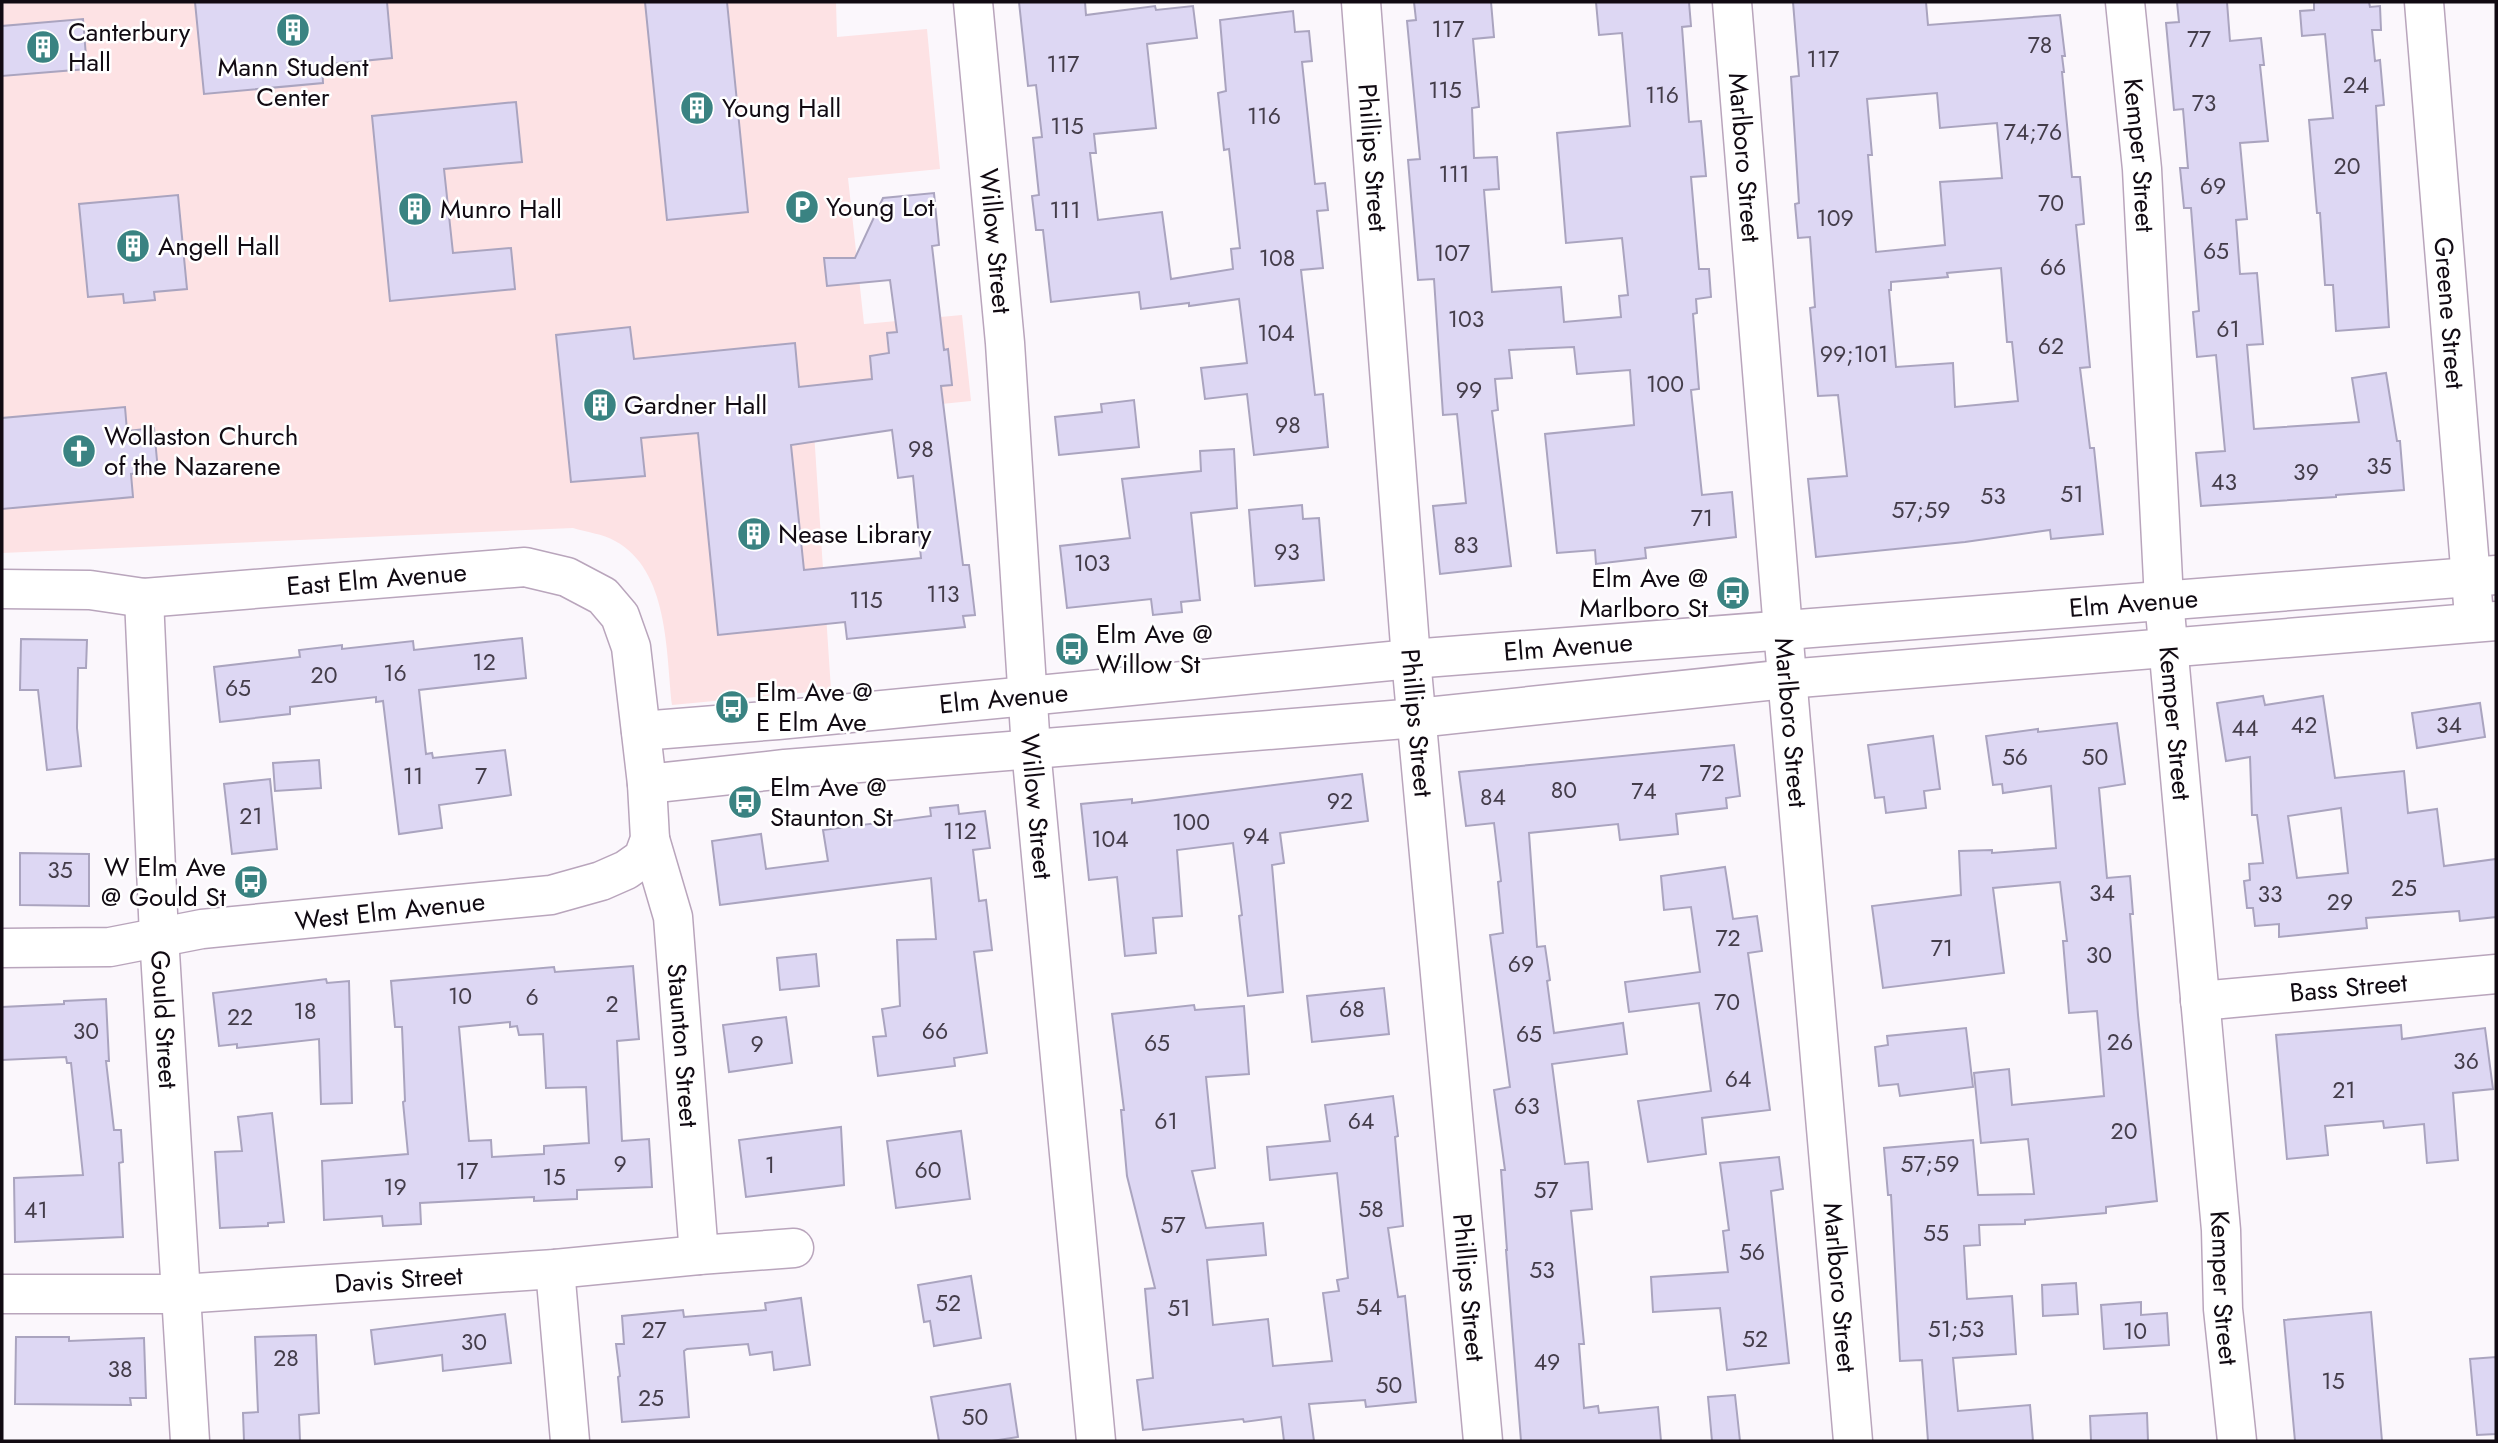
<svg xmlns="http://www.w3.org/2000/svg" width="2498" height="1443" font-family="Jost,sans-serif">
<rect width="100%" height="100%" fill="#fbf7fc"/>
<path fill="#fde2e4" d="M2 2H836L837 37 927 29 940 169 848 178 864 324 962 315 971 401 813 417 831 690 672 705C666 652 669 570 615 541 603 534 586 532 573 528L2 553Z"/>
<path fill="#ddd7f3" stroke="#aaa4bf" stroke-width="2" fill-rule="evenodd" d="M195 2H387L392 58 322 65 323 83 204 94Z
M645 2H727L748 212 667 220Z
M1019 2H1085L1086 15 1155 6 1156 10 1193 6 1197 38 1147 44 1156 128 1094 134 1096 153H1090L1098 220 1162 212 1171 279 1233 269 1231 249 1240 248 1229 149 1224 150 1218 93 1226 91 1220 20 1293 11 1295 32 1309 31 1312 61 1302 62 1315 184 1325 183 1328 210 1317 211 1323 268 1301 270 1315 395 1323 394 1328 447 1254 455 1247 394 1205 399 1201 368 1247 363 1239 299 1189 306V303L1141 309 1139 292 1051 302 1043 230H1036L1032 196 1039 195 1033 138 1042 137 1036 85 1028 86Z
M1414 2H1491L1494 37 1473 39 1479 107 1472 108 1474 158 1497 157 1499 189 1484 190 1492 292 1561 287 1564 322 1621 317 1619 296 1628 295 1622 238 1566 243 1557 133 1630 126 1622 33 1599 35 1596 2H1689L1691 26 1682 27 1689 122 1701 121 1706 176 1691 177 1699 269H1709L1711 297 1696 299 1697 313 1693 314 1699 389 1691 390 1702 495 1732 492 1736 537 1645 548 1646 558 1596 564 1595 550 1557 553 1545 434 1634 425 1630 370 1577 374 1574 347 1509 350 1512 378 1495 379 1498 410 1492 411 1511 566 1440 574 1433 506 1466 503 1457 414 1443 415 1434 279 1418 280 1408 160 1420 159 1407 21 1416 20Z
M1793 2H1926L1928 25 2060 15 2065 56H2062L2064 72H2062L2072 177H2080L2084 224 2076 225 2090 367 2080 368 2090 448H2094L2103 534 2051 539 2050 530 1965 542 1816 557 1808 479 1847 476 1838 395 1818 396 1810 308 1815 307 1810 237 1798 238 1795 204 1799 203 1791 77 1799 76ZM1937 93 1940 128 1997 123 2002 178 1940 182 1945 245 1876 252 1868 155H1872L1867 99ZM2001 268 2007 342H2012L2018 401 1955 407 1953 363 1896 367 1889 290H1891V282L1948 277 1947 273Z
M2177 2H2227L2230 41 2261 38 2264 65H2260L2268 141 2240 143 2247 219 2236 220 2240 274 2257 273 2263 344 2247 345 2254 429 2359 422 2352 378 2386 373 2397 441H2400L2404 490 2336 495V497L2201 506 2196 453 2225 451 2216 355 2197 357 2193 312 2199 311 2191 208H2184L2180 168H2188L2183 109 2174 110 2166 23 2179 22Z
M2314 2H2369L2370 7 2380 6 2381 30H2372L2375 61 2380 60 2384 105 2376 106 2389 327 2336 331 2333 285H2325L2320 213H2317L2309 120 2333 118 2325 34 2302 36 2300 11 2314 10Z
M83 19 87 69 2 76V26Z
M516 102 522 162 444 169 453 253 511 248 515 289 390 301 372 116Z
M934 193 939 245 932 246 944 350 948 349 952 385 941 386 963 565H969L975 615 963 616 965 627 847 639 845 622 718 635 698 433 641 438 645 476 571 482 556 335 630 327 634 359 795 343 799 387 872 379 870 356 889 353 887 333 897 332 890 280 827 286 824 258H855L883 198ZM892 430 898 478 913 476 921 558 804 570 791 445Z
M178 195 187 289 154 292 155 300 124 303 123 294 88 297 79 204Z
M1134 400 1139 447 1059 455 1055 417 1102 412 1101 404Z
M125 407 127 431 154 428 158 471 131 474 133 497 2 509V418Z
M1234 449 1237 508 1191 513 1200 600 1181 602 1182 612 1153 615 1151 599 1067 608 1060 546 1130 538 1122 479 1201 471 1200 451Z
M1302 505 1303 519 1319 518 1324 580 1255 586 1249 510Z
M522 638 526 678 419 690 426 754 432 753 433 758 505 750 511 795 439 805 442 828 399 834 383 701 376 702V697L290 707V714L220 722 214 667 300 657 299 650 342 645V649L413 641 414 650Z
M21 639 87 640 86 668H78L77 728 81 766 47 770 38 690H20Z
M2263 696 2265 705 2323 696 2335 778 2404 771 2408 813 2437 809 2444 866 2496 859V917L2460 921 2459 911 2366 918 2367 928 2279 937V924L2255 926 2253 908H2247L2244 881 2250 880 2249 864 2263 863 2257 815H2252L2250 757 2226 761 2217 703ZM2341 808 2348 873 2297 878 2288 816Z
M2480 703 2485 737 2417 748 2412 713Z
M2117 723 2125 784 2099 788 2107 878 2130 876 2133 914H2130L2138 1015 2157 1201 2106 1207V1213L2025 1220V1224L1979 1225 1980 1245 1964 1246 1967 1299 2012 1296 2016 1354 1953 1358 1958 1411 2030 1405 2033 1441H1928L1922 1360 1900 1361 1891 1195H1888L1884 1148 1973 1140 1978 1195 2034 1194 2028 1139 1981 1143 1974 1073 2009 1069 2012 1105 2104 1096 2097 1011 2069 1013 2063 941H2067L2060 882 1993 888 2004 973 1883 988 1872 906 1961 895 1959 851 1992 850V853L2056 848 2051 786 2003 793 2002 784 1993 785 1986 736 2038 729V732Z
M1933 736 1940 789 1924 791 1926 808 1886 813 1884 797 1875 798 1868 745Z
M1734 745 1740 796 1726 798 1727 808 1676 814 1678 834 1620 840 1618 824 1529 833 1537 947 1545 946 1550 980 1547 981 1554 1033 1623 1023 1627 1054 1552 1064 1565 1164 1588 1162 1592 1209 1571 1211 1584 1344H1579L1584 1408 1598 1406 1599 1413 1658 1407 1661 1441H1521L1506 1250H1507L1501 1170H1505L1494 1090 1510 1087 1490 935 1503 933 1498 882 1501 881 1494 823 1466 826 1459 772Z
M319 760 321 788 275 791 273 763Z
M1362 774 1368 821 1280 833 1284 863 1272 865 1283 992 1248 996 1239 916 1242 915 1233 843 1177 850 1182 916 1153 918 1156 953 1125 956 1117 877 1089 880 1081 804 1132 799V803Z
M270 779 277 849 232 854 224 784Z
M958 805 959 814 985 811 990 848 973 850 979 901 986 900 992 950 974 952 987 1053 954 1058 955 1066 878 1076 873 1037 886 1036 882 1009 900 1006 897 940 936 939 931 878 720 905 712 841 761 834 766 869 828 861 823 830 931 816 930 808Z
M20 853 89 854V906L20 905Z
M1725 867 1733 919 1757 916 1762 951 1748 953 1770 1110 1702 1118 1706 1154 1648 1162 1638 1101 1711 1091 1699 1003 1629 1012 1625 982 1700 972 1691 907 1664 910 1661 876Z
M816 954 819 986 780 990 777 958Z
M633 966 639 1039 617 1041 622 1141 649 1139 652 1187 577 1190V1199L534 1201V1197L420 1203 421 1224 383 1226 382 1216 324 1220 322 1161 408 1154 403 1102 405 1101 402 1027H395L391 981 554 967 555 972ZM510 1022V1027L517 1026 519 1035 543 1034 546 1088 586 1087 589 1143 544 1146V1154L492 1157 491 1140 469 1141 459 1027Z
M326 979 327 983 349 981 352 1103 321 1104 319 1039 237 1048V1044L219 1046 213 993Z
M1384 988 1389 1034 1312 1042 1307 996Z
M106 999 109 1061H106L114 1130H121L123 1162 119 1163 123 1237 15 1242 14 1178 83 1175 71 1063H67L66 1057 2 1060V1007L64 1004V1001Z
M1194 1005 1195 1010 1244 1006 1249 1074 1206 1077 1215 1168 1192 1171 1206 1228 1263 1223 1266 1255 1207 1260 1213 1325 1268 1319 1273 1366 1332 1361 1323 1293 1339 1291 1337 1280 1348 1278 1337 1173 1270 1180 1267 1147 1330 1141 1325 1105 1393 1096 1398 1136 1395 1137 1403 1226 1388 1228 1398 1297 1405 1296 1416 1402 1366 1407 1365 1400 1309 1404 1314 1441H1284L1281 1417 1244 1422 1243 1419 1143 1430 1137 1380 1153 1378 1145 1289 1155 1288 1127 1176 1121 1110H1124L1112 1014Z
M786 1017 792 1063 729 1072 723 1025Z
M2401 1025 2402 1039 2485 1028 2493 1089 2453 1093 2458 1160 2427 1163 2424 1124 2384 1128 2383 1121 2325 1126 2328 1155 2287 1159 2276 1035Z
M1966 1028 1973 1087 1900 1096 1898 1084 1879 1086 1875 1047 1888 1045 1887 1036Z
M272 1113 284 1222 268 1223V1226L220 1228 215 1152 242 1151 238 1117Z
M841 1127 844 1185 746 1197 739 1140Z
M961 1131 970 1199 896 1208 887 1141Z
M1779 1157 1783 1189 1771 1191 1789 1363 1727 1370 1720 1308 1653 1312 1651 1277 1728 1272 1723 1231 1729 1230 1720 1163Z
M971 1276 981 1338 934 1346 930 1321 924 1322 918 1285Z
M2076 1283 2078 1314 2043 1316 2042 1285Z
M801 1298 810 1365 774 1370 772 1352 750 1355 748 1344 687 1349 684 1351 689 1417 622 1422 618 1377 620 1376 616 1344H624L622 1316 683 1310 684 1317 766 1310 765 1303Z
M2141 1302V1315L2167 1313 2169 1345 2104 1349 2101 1305Z
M2371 1312 2382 1441H2295L2284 1320Z
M505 1314 511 1363 443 1371 442 1355 375 1364 371 1330Z
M316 1335 319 1413 299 1415 300 1441H244L243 1413 258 1412 255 1337Z
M16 1337H69V1341L144 1338 146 1398H130L131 1405 15 1404Z
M2496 1357V1434L2477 1435 2470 1359Z
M1010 1384 1018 1437 992 1441H939L931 1397Z
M1735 1395 1740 1441H1712L1708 1397Z
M2147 1413 2148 1441H2091L2090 1416Z"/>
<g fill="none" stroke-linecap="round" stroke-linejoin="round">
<g stroke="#b9a5bc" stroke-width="41">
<g id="minor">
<path id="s1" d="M973 2 1005 343 1031 749 1096 1441"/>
<path id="s2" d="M1361 2 1411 659 1483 1441"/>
<path id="s3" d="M1732 2 1783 630 1853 1441"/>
<path id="s4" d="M2125 2 2142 169 2164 600 2221 1230 2223 1309 2237 1441"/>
<path id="s5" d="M2424 2 2473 604"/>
<path id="s6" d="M2 589 90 590 144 598 525 567 567 577 603 596 620 616 631 647 647 784 650 839 643 858 626 870 601 881 551 895 202 929 110 947 2 948"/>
<path id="s7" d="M144 598 159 936 190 1441"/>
<path id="s8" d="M641 731 778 720 1411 659 2496 575"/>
<path d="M647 784 785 769 1417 718 1787 679 2496 621"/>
<path id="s9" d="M650 839 673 917 699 1255"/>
<path id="s10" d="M2200 1001 2496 974"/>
<path d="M555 1269 570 1441"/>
<path id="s11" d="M2 1294H181L555 1269 699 1255 794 1248"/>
</g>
</g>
<use href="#minor" stroke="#fff" stroke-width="38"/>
</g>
<defs>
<g id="building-disc" transform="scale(1.75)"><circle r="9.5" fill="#3a8382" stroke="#fff"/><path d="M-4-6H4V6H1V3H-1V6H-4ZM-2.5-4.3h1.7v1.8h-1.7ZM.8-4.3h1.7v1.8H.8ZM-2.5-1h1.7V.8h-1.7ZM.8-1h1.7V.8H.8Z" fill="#fff"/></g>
<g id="parking-disc" transform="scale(1.75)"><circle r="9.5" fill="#3a8382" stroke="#fff"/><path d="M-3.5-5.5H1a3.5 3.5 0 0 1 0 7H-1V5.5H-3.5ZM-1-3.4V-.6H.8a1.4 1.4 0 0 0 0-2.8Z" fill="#fff"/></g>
<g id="church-disc" transform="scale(1.75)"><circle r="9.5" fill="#3a8382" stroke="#fff"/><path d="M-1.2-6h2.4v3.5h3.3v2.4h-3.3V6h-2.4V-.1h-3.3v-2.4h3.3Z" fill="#fff"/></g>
<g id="bus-disc" transform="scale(1.75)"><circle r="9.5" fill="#3a8382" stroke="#fff"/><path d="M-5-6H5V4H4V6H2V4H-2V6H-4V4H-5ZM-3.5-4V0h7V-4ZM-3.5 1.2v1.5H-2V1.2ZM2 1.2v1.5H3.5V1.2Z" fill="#fff"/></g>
</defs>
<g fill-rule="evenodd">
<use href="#building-disc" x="293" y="30"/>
<use href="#building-disc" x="43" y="47"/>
<use href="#building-disc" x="697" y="108"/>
<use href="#parking-disc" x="802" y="207"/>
<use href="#building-disc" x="415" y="209"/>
<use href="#building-disc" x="133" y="246"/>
<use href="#building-disc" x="600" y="405"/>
<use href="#church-disc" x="79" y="451"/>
<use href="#building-disc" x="754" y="534"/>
<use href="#bus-disc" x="1733" y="593"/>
<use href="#bus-disc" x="1072" y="649"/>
<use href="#bus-disc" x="732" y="707"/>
<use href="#bus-disc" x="745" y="802"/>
<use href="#bus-disc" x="251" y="882"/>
</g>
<g text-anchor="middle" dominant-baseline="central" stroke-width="5" stroke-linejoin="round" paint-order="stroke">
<g font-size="23" fill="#443d4a">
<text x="1448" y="29">117</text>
<text x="2199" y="39">77</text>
<text x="2040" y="45">78</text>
<text x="1823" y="59">117</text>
<text x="1063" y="64">117</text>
<text x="2356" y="85">24</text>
<text x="1445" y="90">115</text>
<text x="1662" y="95">116</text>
<text x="2204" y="103">73</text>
<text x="1264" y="116">116</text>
<text x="1067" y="126">115</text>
<text x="2033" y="132">74;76</text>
<text x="2347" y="166">20</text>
<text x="1454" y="174">111</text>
<text x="2213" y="186">69</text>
<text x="2051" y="203">70</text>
<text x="1065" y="210">111</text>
<text x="1835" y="218">109</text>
<text x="2216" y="251">65</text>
<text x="1452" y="253">107</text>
<text x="1277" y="258">108</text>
<text x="2053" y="267">66</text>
<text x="1466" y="319">103</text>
<text x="2228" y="329">61</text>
<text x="1276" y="333">104</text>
<text x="2051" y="346">62</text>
<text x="1854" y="354">99;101</text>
<text x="1665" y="384">100</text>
<text x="1469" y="390">99</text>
<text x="1288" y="425">98</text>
<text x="921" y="449">98</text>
<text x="2379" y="466">35</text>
<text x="2306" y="472">39</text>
<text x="2224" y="482">43</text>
<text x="2072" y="494">51</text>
<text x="1993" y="496">53</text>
<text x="1921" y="510">57;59</text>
<text x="1702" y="518">71</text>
<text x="1466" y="545">83</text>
<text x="1287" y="552">93</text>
<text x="1092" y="563">103</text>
<text x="943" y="594">113</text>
<text x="866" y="600">115</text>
<text x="484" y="662">12</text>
<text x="395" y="673">16</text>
<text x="324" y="675">20</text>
<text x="238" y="688">65</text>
<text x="2304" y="725">42</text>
<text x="2449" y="725">34</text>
<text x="2245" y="728">44</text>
<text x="2015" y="757">56</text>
<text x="2095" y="757">50</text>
<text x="1712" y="773">72</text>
<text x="413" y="776">11</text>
<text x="481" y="776">7</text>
<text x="1564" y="790">80</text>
<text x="1644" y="791">74</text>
<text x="1493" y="797">84</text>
<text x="1340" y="801">92</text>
<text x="251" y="816">21</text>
<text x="1191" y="822">100</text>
<text x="960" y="831">112</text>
<text x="1256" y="836">94</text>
<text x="1110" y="839">104</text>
<text x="60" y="870">35</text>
<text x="2404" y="888">25</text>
<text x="2102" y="893">34</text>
<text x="2270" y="894">33</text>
<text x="2340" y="902">29</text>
<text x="1728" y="938">72</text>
<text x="1942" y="948">71</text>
<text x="2099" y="955">30</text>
<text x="1521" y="964">69</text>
<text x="460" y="996">10</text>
<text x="532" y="997">6</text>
<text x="1727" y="1002">70</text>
<text x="612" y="1004">2</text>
<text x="1352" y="1009">68</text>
<text x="305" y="1011">18</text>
<text x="240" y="1017">22</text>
<text x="86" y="1031">30</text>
<text x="935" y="1031">66</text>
<text x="1529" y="1034">65</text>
<text x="2120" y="1042">26</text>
<text x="1157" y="1043">65</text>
<text x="757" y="1044">9</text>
<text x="2466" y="1061">36</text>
<text x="1738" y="1079">64</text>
<text x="2344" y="1090">21</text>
<text x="1527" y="1106">63</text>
<text x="1166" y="1121">61</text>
<text x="1361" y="1121">64</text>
<text x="2124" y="1131">20</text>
<text x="620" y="1164">9</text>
<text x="1930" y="1164">57;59</text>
<text x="770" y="1165">1</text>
<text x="928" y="1170">60</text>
<text x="467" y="1171">17</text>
<text x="554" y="1177">15</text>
<text x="395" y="1187">19</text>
<text x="1546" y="1190">57</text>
<text x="1371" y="1209">58</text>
<text x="36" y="1210">41</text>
<text x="1173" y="1225">57</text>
<text x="1936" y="1233">55</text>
<text x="1752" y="1252">56</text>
<text x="1542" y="1270">53</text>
<text x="948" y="1303">52</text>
<text x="1369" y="1307">54</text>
<text x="1179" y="1308">51</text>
<text x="1956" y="1329">51;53</text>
<text x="654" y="1330">27</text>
<text x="2135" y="1331">10</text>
<text x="1755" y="1339">52</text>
<text x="474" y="1342">30</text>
<text x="286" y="1358">28</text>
<text x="1547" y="1362">49</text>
<text x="120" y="1369">38</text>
<text x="2333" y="1381">15</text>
<text x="1389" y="1385">50</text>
<text x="651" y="1398">25</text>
<text x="975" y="1417">50</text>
</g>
<g font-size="26" fill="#110a12" stroke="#fff" text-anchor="start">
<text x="68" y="32">Canterbury<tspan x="68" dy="30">Hall</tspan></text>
<text x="293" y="67" text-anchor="middle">Mann Student<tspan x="293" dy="30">Center</tspan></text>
<text x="722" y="108">Young Hall</text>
<text x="826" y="207">Young Lot</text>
<text x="440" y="209">Munro Hall</text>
<text x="158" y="246">Angell Hall</text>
<text x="624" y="405">Gardner Hall</text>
<text x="104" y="436">Wollaston Church<tspan x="104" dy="30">of the Nazarene</tspan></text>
<text x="778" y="534">Nease Library</text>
<text x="1708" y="578" text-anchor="end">Elm Ave @<tspan x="1708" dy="30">Marlboro St</tspan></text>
<text x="1096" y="634">Elm Ave @<tspan x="1096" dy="30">Willow St</tspan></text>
<text x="756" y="692">Elm Ave @<tspan x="756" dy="30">E Elm Ave</tspan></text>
<text x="770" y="787">Elm Ave @<tspan x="770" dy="30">Staunton St</tspan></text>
<text x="226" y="867" text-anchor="end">W Elm Ave<tspan x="226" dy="30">@ Gould St</tspan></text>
</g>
<g font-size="26" fill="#110a12" stroke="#fff">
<text stroke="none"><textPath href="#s3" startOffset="156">Marlboro Street</textPath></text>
<text stroke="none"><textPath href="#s4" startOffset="154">Kemper Street</textPath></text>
<text stroke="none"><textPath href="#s2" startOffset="156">Phillips Street</textPath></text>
<text stroke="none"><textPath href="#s1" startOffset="240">Willow Street</textPath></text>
<text stroke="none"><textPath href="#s5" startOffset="312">Greene Street</textPath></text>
<text stroke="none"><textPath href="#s6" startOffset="376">East Elm Avenue</textPath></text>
<text stroke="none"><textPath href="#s8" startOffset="1498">Elm Avenue</textPath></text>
<text stroke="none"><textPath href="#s8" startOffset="931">Elm Avenue</textPath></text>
<text stroke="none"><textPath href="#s8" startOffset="364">Elm Avenue</textPath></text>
<text stroke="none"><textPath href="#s2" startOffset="723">Phillips Street</textPath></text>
<text stroke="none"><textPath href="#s3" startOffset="723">Marlboro Street</textPath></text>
<text stroke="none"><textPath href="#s4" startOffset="723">Kemper Street</textPath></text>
<text stroke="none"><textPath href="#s1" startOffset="807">Willow Street</textPath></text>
<text transform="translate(390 911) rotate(-6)">West Elm Avenue</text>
<text stroke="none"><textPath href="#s10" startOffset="149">Bass Street</textPath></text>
<text stroke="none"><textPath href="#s7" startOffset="422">Gould Street</textPath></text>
<text stroke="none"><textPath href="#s9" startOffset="210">Staunton Street</textPath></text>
<text stroke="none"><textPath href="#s11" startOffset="397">Davis Street</textPath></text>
<text stroke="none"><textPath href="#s2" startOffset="1290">Phillips Street</textPath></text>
<text stroke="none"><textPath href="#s3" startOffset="1290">Marlboro Street</textPath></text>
<text stroke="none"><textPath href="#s4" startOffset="1290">Kemper Street</textPath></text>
</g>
</g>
<rect width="2498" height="1443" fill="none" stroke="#110a12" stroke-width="7"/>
</svg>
